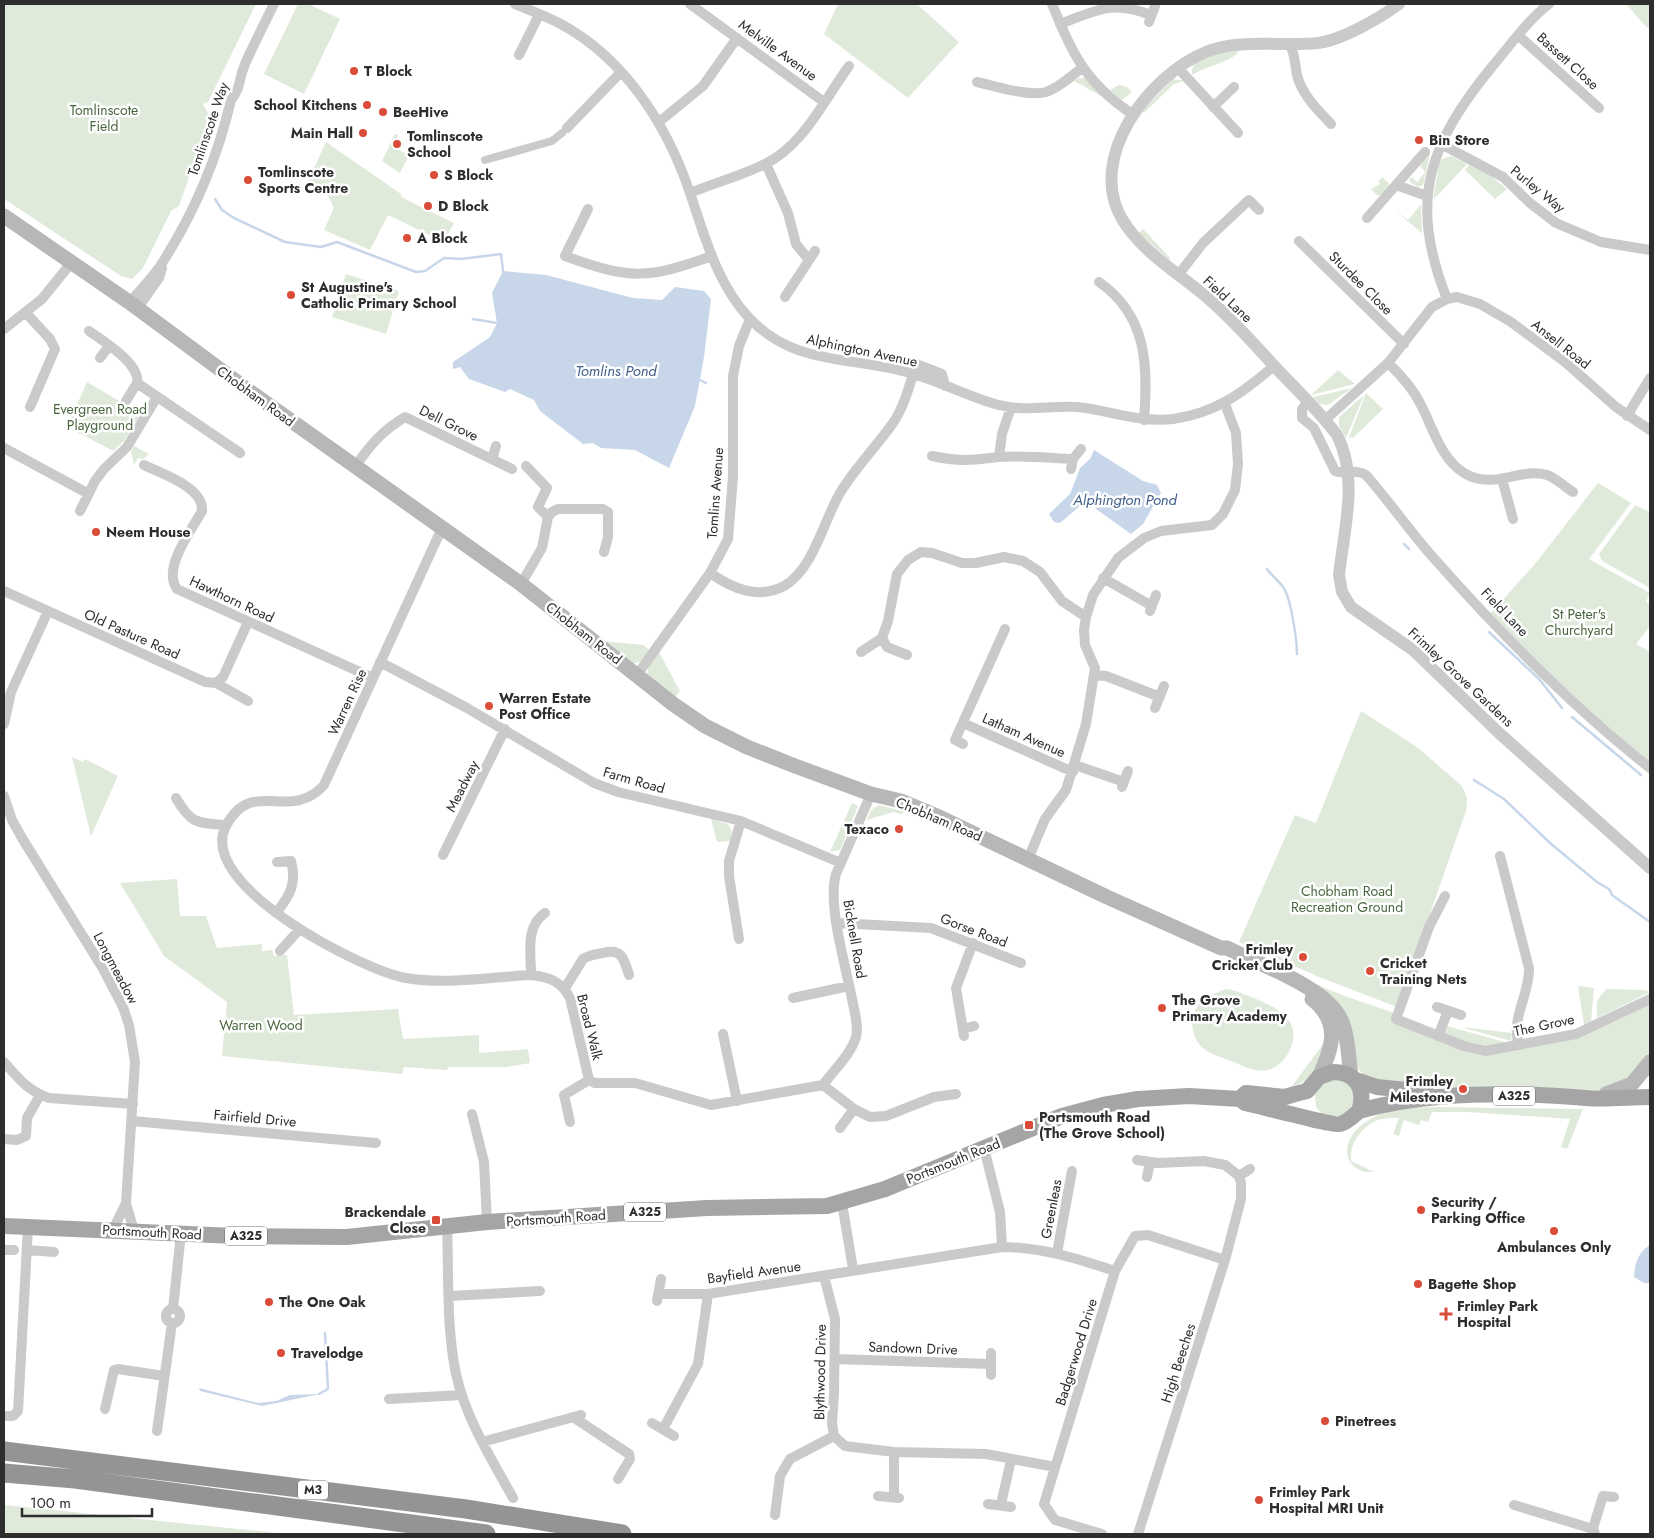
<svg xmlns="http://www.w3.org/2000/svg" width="1654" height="1538" font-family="Jost,sans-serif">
<rect width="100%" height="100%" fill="#fff"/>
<path fill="#e0eadb" d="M4 4H256L208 102 203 104 210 117 179 206 171 211 143 268 132 279 121 276 4 199Z
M298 4H308L340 19 304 94 264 74Z
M838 4H917L959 42 908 98 824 34Z
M1626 4H1650V26L1647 28Z
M1238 50V53C1225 65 1207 65 1192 75 1190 54 1223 53 1238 50Z
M1079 78H1085L1103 97 1074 81Z
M1173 79 1185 81 1174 84 1144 113 1141 111Z
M1119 85 1127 87 1132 92 1122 100 1110 90Z
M395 134 398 135 392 147 409 155 400 173 382 161Z
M326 142 401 194V197L454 223 442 245 436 242 438 239 388 215 370 250 324 230 334 208 328 196 307 183Z
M1429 153 1430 154 1423 185 1418 187 1410 182 1409 179 1412 177 1417 182 1425 172 1420 166Z
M1451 156 1467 164 1433 200 1439 164 1442 159Z
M1469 165 1488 174 1507 189 1495 199 1465 170Z
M1382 177 1389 183V186L1381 195H1377L1371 189 1380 184 1378 182Z
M1421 204 1422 233 1394 210 1408 220Z
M1143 229 1170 258 1169 260 1139 233Z
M346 274 399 291 386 334 332 317Z
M1338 370 1355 384 1311 395Z
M87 382 141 414 124 441 113 451 67 427Z
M1352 388 1328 405 1319 404 1313 397Z
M1366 393 1383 409 1353 438 1351 437 1348 440Z
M1364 395 1346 438 1339 426V417Z
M134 446 149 454 143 459 138 458 134 465 131 452Z
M1598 483 1631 503 1589 559 1650 593 1646 602 1650 604V626L1636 644 1650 652V766L1620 742 1489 615 1535 564Z
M1635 505 1650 512V588L1602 561 1599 554Z
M603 641 643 645 651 651 642 661 632 664Z
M659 652 680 691 674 699 647 675 649 665Z
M1361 711 1417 747 1462 786 1467 798 1466 811 1397 1007 1319 977 1239 942 1295 815 1316 823Z
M72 757 83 762 85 759 118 776 91 836Z
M852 803 858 806 840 850 830 852Z
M879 805 906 812 901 814 893 812 867 820 871 810Z
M711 819 728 824 732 832 730 841 717 842Z
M177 879 180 916H206L217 948 262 944V951L272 950 274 956 287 955 294 1015 398 1009 403 1039 479 1035V1053L528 1049 530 1063 507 1067H448L447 1070 404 1067 402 1074 222 1056 227 1002 164 956 120 883Z
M1294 975 1342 995 1394 1013 1392 1022 1480 1055 1535 1045 1650 1004V1053L1634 1075 1610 1090 1464 1089 1409 1085 1377 1082 1363 1074 1355 1065 1352 1054Z
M1578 986 1594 988 1591 1021 1584 1025Z
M1226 989C1235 990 1243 994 1251 997 1274 1006 1304 1019 1290 1050 1286 1058 1279 1066 1271 1069 1256 1074 1244 1066 1231 1061 1222 1057 1211 1055 1203 1048 1188 1036 1189 1009 1205 998 1211 994 1219 992 1226 989Z
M1606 989 1644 990 1650 992 1597 1018V1001Z
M1447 1026 1508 1043 1476 1047 1444 1033Z
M1461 1027 1512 1033 1511 1041Z
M1326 1040C1322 1060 1315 1081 1292 1086Z
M1336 1077 1352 1086 1355 1102 1343 1116H1324L1316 1107 1315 1093 1322 1083Z
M1434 1107 1583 1109 1567 1149 1561 1147 1570 1119 1467 1112H1432L1428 1122 1421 1120 1419 1125 1404 1120 1399 1136 1393 1134 1399 1118C1392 1118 1384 1118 1378 1120 1362 1126 1349 1144 1351 1161L1374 1172C1351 1174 1339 1154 1353 1134 1358 1126 1371 1118 1380 1114 1395 1106 1418 1108 1434 1107Z
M4 1505 287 1534H4Z"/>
<path fill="#c8d6e9" d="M503 271 546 275 633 298 662 300 675 287 704 291 711 299 704 357 695 406 669 468 635 450 601 448 593 443 583 444 540 411 534 400 510 389 505 392 469 379 460 367 453 369V362L490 337 497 323 492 293Z
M1094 450 1143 481 1157 485 1161 493 1143 524 1131 534 1096 509 1088 499 1060 523 1054 522 1049 514 1070 494 1080 468 1090 459Z
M1650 1245V1283H1644L1634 1277C1635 1263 1638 1252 1650 1245Z
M199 1388 258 1403 276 1401 290 1395 320 1394 262 1406 200 1391Z"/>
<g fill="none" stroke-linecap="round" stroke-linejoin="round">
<path stroke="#c8d6e9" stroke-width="2.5" d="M215 199 222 210 234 218 285 242 321 247 337 242 416 272 425 271 444 258 461 259 501 254 503 271
M473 319 497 323
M700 380 706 383
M1404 544 1409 549
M1267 569C1272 576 1278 580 1283 587 1291 597 1297 641 1297 654
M1489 632 1539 679 1562 708
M1572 717 1641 775
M1474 780 1504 799 1550 843 1597 882 1609 889 1612 895 1650 922
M319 1394 328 1389 325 1333"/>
<path stroke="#cacaca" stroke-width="8" d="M485 160 552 141 562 133"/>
<path stroke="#cacaca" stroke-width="10" d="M515 4C530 10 545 16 559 23 625 58 667 125 690 193 705 237 717 284 750 319 793 363 843 357 898 370 933 377 965 396 999 405 1025 412 1051 405 1077 407 1109 410 1139 423 1173 419 1216 413 1242 393 1274 366
M690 4 824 102
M1052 4C1073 55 1085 82 1132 114
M1149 22 1155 6
M1060 24C1098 10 1111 0 1151 15
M1518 35 1599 108
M1290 45C1295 54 1295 65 1297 75 1302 95 1318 110 1331 124
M519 55 539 15
M1178 68 1238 133
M977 82C995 86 1029 97 1046 92 1059 88 1071 76 1082 68
M1213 107 1234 87
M659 122 703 86 737 38
M567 128 621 72
M1441 144 1503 177 1530 203 1556 223 1601 242 1650 250
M766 164 788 213 796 244 809 260
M1396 185 1427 196
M690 193C714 183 741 176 765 164 804 145 824 100 849 66
M588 209 565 256C631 280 647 279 712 256
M1367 218 1425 152
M1299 241 1404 344
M1179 274 1203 243 1249 200 1259 210
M1099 282C1148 316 1148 367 1144 420
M785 297 815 251
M1447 299C1407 198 1430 142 1495 63 1512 43 1528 20 1549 4
M130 302C141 289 155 275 164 260 195 211 218 156 231 100 242 86 238 80 245 64 254 44 264 24 274 4
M138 308 159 278 162 268
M26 313 50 339 55 349 30 407
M4 329 42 299 71 263
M89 331C103 341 141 364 137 383L126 401
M100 358 109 346
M1388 363C1402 376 1413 388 1421 405 1433 428 1441 459 1464 473 1493 491 1519 467 1547 475 1556 478 1565 487 1573 492
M908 372 911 362 942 374 945 386
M137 383 240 453
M1308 402 1302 409V418L1314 428 1335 471C1346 475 1355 468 1366 475 1389 501 1409 530 1431 555 1498 631 1571 706 1650 768
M1627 416 1650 378
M1325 420 1388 363 1432 307 1447 299 1457 297 1480 304 1511 322 1565 362 1616 407 1650 430
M4 448 87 493
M932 456C960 462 971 460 998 457 1023 455 1049 458 1073 459
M999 457 1002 434 1011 407
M492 459 496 446
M144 465C162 474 204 487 202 511 191 531 162 568 177 589L373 678
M526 466 547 488 538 507 548 517
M355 467C370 445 382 431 405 417L512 469
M1071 469 1073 459 1081 449
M1502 479 1513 519
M80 511 95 481 104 469 127 447 157 397
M442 528 324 785C290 823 252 776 226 826 195 885 362 970 406 978 447 985 491 977 531 975 549 977 561 981 570 998L589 1080
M710 573C732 588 757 600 784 586 813 570 824 520 840 493 855 468 876 447 893 423 903 408 908 391 913 374
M1103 578 1152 606
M521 584 542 548 548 517 552 512 558 509H603L608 512V537L604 552
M4 591 205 682 216 683 248 701
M1150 611 1156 595
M882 638 887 647 907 655
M861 652 882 638 888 621 897 574 908 560 921 552 932 553 962 563H976L1004 557 1023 561 1040 572 1062 601 1086 617
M380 662 467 708 594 783 618 792 741 821 841 863
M637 675 710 573 728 539 733 477V376L739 346 750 319
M1094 675 1106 676 1160 697
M216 683 223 677 248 622
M1155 708 1164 686
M963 723 1073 772
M4 724 11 692 48 611
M963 744 955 740 1005 629
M1075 765 1124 782
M1122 787 1128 771
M4 796 12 820 22 838 102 967 123 1007 129 1025 135 1062 126 1203 134 1231
M176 798C191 824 197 823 226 825
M443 855 505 729
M1500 856 1529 968C1530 994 1510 1019 1519 1045
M1028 859 1045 819 1066 790 1086 724 1095 668 1085 645 1084 630 1086 617 1093 595 1118 558 1144 538 1161 531 1212 525 1223 514 1235 490 1238 464 1236 433 1225 404
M1445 896 1429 927 1396 1019 1464 1046 1485 1051 1576 1034 1650 999
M276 913C290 896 297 883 291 861L277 862
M837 923 931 928 1021 963
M739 939 729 876V861L741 821
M280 951 299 930
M531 975C531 954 525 926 545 913
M565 988 583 959C589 955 596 954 603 953 622 948 624 959 629 975
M793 998 849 986
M1437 1007 1461 1015
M963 1029 974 1026
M723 1034 737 1101
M964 1036 956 988 973 943
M1438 1036 1448 1011
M4 1062C18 1078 28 1091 49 1098L133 1104
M589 1080 595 1083H635L711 1105 823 1085
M823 1085C833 1071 851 1054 856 1037 859 1026 854 1010 852 999 846 966 827 905 836 874L871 794
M823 1085 854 1109 870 1117 886 1116 934 1097 956 1094
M472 1114 484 1162 487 1222
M132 1121 376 1143
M570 1122 564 1095 589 1080
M840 1128 854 1109
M4 1139 17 1140 26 1136 27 1118 40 1095
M984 1148 1000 1212 1002 1247
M1137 1160 1158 1163 1204 1161 1225 1165 1239 1176 1241 1183V1199L1225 1260 1138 1534
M1239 1176 1250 1169
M1147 1177 1150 1162
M842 1203 853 1269
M447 1226C449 1274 446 1326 456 1374 466 1419 491 1458 513 1498
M113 1230 126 1203
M4 1250H14
M27 1250 54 1252
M1057 1253 1072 1171
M824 1276 835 1319 834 1394 832 1423 834 1436 845 1446 894 1452 986 1454 1055 1467
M658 1294H708L1002 1247C1042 1247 1078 1259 1115 1271
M450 1296 540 1291
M657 1301 661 1279
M173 1309 181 1233
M166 1316a7 7 0 1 1 14 0a7 7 0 1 1-14 0Z
M835 1359 991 1364
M991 1375V1353
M389 1399 462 1395
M105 1409 114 1370 118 1369 164 1376
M4 1416H13L18 1411 28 1227
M573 1417 629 1454 630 1459 618 1479
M652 1423 674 1436
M663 1429 698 1364 708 1294
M157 1431 172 1323
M482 1442 581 1415
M894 1452V1497
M878 1496 899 1498
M988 1504 1011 1507
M1001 1504 1011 1460
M1514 1505 1593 1529
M775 1515 780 1476 790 1459 834 1436
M1102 1534 1055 1520 1044 1504 1115 1271 1135 1236 1148 1235 1225 1260
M1595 1534 1593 1528 1603 1496 1614 1497"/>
<path stroke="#cacaca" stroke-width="12" d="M1399 4C1380 18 1342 40 1318 43 1282 47 1240 38 1206 52 1149 75 1086 158 1122 219 1142 253 1182 275 1211 301 1234 321 1255 345 1276 368 1297 390 1319 411 1337 435 1359 478 1344 529 1339 575L1342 592 1351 607 1413 650 1499 733 1650 868"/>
<path stroke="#b7b7b7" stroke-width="15" d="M4 216 129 302 252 393 521 584 673 704 705 726 747 747 795 766 871 794 901 801 939 817 1107 897 1221 948H1227C1260 965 1328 987 1342 1022 1349 1039 1348 1058 1351 1076
M1312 999C1342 1023 1332 1048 1319 1077
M1606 1094 1632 1084 1650 1062"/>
<path stroke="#a5a5a5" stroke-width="16" d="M1333 1072C1357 1072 1366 1090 1359 1111 1353 1116 1348 1122 1340 1124 1334 1126 1259 1106 1245 1103L1240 1099 1246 1093 1285 1097 1295 1094 1307 1091 1319 1077Z
M1356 1080 1377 1087 1427 1092
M1359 1111C1431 1091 1512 1092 1586 1098 1607 1100 1629 1097 1650 1097
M4 1226 235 1236 347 1237 487 1222 707 1208 827 1206 885 1189 1062 1116 1103 1105 1138 1099 1189 1096 1240 1099"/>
<path stroke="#949494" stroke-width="19" d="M4 1451 466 1509 622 1534
M4 1473 75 1479 486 1534"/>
</g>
<g fill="#da4c38" stroke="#fff" stroke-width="2">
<circle cx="354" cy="71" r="5"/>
<circle cx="367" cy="105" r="5"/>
<circle cx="383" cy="112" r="5"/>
<circle cx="363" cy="133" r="5"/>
<circle cx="1419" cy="140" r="5"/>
<circle cx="397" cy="144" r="5"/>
<circle cx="434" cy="175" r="5"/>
<circle cx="248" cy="180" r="5"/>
<circle cx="428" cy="206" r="5"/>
<circle cx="407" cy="238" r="5"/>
<circle cx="291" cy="295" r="5"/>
<circle cx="96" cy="532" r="5"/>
<circle cx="489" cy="706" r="5"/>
<circle cx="899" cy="829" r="5"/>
<circle cx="1303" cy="957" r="5"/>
<circle cx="1370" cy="971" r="5"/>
<circle cx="1162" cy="1008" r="5"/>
<circle cx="1463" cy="1089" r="5"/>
<rect x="1024" y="1120" width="10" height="10" rx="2.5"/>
<circle cx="1421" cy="1210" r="5"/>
<rect x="431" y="1215" width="10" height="10" rx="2.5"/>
<circle cx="1554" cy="1231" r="5"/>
<circle cx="1418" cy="1284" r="5"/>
<circle cx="269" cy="1302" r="5"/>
<path d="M1443.5 1306.5h5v5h5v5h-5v5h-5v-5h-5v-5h5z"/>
<circle cx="281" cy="1353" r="5"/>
<circle cx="1325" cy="1421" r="5"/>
<circle cx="1259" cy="1500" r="5"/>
</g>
<g text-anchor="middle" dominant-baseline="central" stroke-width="5" stroke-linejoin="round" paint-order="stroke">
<g fill="#fff" stroke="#6c6c6c" stroke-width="1">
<rect x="1493" y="1086.5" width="42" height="19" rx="4"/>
<rect x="624" y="1202.5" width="42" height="19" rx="4"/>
<rect x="225" y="1226.5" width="42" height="19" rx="4"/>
<rect x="298" y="1480.5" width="30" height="19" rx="4"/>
</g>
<g font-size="12" font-weight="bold" fill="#2d2d2d">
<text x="1514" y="1096">A325</text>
<text x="645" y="1212">A325</text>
<text x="246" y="1236">A325</text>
<text x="313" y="1490">M3</text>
</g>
<g font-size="14" fill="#2d2d2d" stroke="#fff">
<text transform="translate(778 50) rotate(36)">Melville Avenue</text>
<text transform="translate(1568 61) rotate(42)">Bassett Close</text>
<text transform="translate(208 129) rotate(-71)">Tomlinscote Way</text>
<text transform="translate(1538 189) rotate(39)">Purley Way</text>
<text transform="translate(1361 283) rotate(45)">Sturdee Close</text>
<text transform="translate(1228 299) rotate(43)">Field Lane</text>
<text transform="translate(1561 344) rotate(38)">Ansell Road</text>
<text transform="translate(862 350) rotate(12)">Alphington Avenue</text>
<text transform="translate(256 396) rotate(36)">Chobham Road</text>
<text transform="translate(449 423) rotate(26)">Dell Grove</text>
<text transform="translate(715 493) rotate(-86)">Tomlins Avenue</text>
<text transform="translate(232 599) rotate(25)">Hawthorn Road</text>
<text transform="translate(1505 612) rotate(46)">Field Lane</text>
<text transform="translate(584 633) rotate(38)">Chobham Road</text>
<text transform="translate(132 634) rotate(24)">Old Pasture Road</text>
<text transform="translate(1461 677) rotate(43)">Frimley Grove Gardens</text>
<text transform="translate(347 702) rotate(-65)">Warren Rise</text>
<text transform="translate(1024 735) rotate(24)">Latham Avenue</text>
<text transform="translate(634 780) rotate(16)">Farm Road</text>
<text transform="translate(462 786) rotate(-63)">Meadway</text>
<text transform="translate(939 819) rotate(23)">Chobham Road</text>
<text transform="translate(974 930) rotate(21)">Gorse Road</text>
<text transform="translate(855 939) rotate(80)">Bicknell Road</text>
<text transform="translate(116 968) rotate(62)">Longmeadow</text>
<text transform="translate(1544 1025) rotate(-12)">The Grove</text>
<text transform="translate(590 1027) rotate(76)">Broad Walk</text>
<text transform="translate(255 1118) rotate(5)">Fairfield Drive</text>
<text transform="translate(953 1161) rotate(-22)">Portsmouth Road</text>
<text transform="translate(1051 1209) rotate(-79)">Greenleas</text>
<text transform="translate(556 1218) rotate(-4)">Portsmouth Road</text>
<text transform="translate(152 1232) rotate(3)">Portsmouth Road</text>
<text transform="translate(754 1272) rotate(-8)">Bayfield Avenue</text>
<text transform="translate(913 1348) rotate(2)">Sandown Drive</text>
<text transform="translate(1076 1352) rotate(-73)">Badgerwood Drive</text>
<text transform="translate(1178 1363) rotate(-72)">High Beeches</text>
<text transform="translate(820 1372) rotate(-89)">Blythwood Drive</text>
</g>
<g font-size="14" font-weight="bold" fill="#2d2d2d" stroke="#fff" text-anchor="start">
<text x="364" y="71">T Block</text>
<text x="357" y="105" text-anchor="end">School Kitchens</text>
<text x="393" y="112">BeeHive</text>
<text x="353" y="133" text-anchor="end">Main Hall</text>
<text x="407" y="136">Tomlinscote<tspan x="407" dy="16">School</tspan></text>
<text x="1429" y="140">Bin Store</text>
<text x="258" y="172">Tomlinscote<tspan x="258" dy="16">Sports Centre</tspan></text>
<text x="444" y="175">S Block</text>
<text x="438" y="206">D Block</text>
<text x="417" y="238">A Block</text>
<text x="301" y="287">St Augustine's<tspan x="301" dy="16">Catholic Primary School</tspan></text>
<text x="106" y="532">Neem House</text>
<text x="499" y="698">Warren Estate<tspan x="499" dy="16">Post Office</tspan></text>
<text x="889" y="829" text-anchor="end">Texaco</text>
<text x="1293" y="949" text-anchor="end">Frimley<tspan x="1293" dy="16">Cricket Club</tspan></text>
<text x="1380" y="963">Cricket<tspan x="1380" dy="16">Training Nets</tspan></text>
<text x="1172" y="1000">The Grove<tspan x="1172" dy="16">Primary Academy</tspan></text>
<text x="1453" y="1081" text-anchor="end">Frimley<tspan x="1453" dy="16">Milestone</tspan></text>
<text x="1039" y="1117">Portsmouth Road<tspan x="1039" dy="16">(The Grove School)</tspan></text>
<text x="1431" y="1202">Security /<tspan x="1431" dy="16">Parking Office</tspan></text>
<text x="426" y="1212" text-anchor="end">Brackendale<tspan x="426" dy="16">Close</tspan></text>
<text x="1554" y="1247" text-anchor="middle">Ambulances Only</text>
<text x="1428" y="1284">Bagette Shop</text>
<text x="279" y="1302">The One Oak</text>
<text x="1457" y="1306">Frimley Park<tspan x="1457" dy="16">Hospital</tspan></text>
<text x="291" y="1353">Travelodge</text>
<text x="1335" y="1421">Pinetrees</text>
<text x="1269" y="1492">Frimley Park<tspan x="1269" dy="16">Hospital MRI Unit</tspan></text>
</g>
<g font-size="14" fill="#48663d" stroke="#fff">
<text x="104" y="110">Tomlinscote<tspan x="104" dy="16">Field</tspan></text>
<text x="100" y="409">Evergreen Road<tspan x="100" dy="16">Playground</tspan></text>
<text x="1579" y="614">St Peter's<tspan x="1579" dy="16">Churchyard</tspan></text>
<text x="1347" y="891">Chobham Road<tspan x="1347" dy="16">Recreation Ground</tspan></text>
<text x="261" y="1025">Warren Wood</text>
</g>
<g font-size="15" font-style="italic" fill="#405f8a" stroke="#fff">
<text x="616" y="371">Tomlins Pond</text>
<text x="1125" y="500">Alphington Pond</text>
</g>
</g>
<rect width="1654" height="1538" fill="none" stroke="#2d2d2d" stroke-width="10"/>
<path d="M22 1508v8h130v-8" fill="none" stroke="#2d2d2d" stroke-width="2.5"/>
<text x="30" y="1508" font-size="15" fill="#2d2d2d" stroke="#ffffff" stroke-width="4" paint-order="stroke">100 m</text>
</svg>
